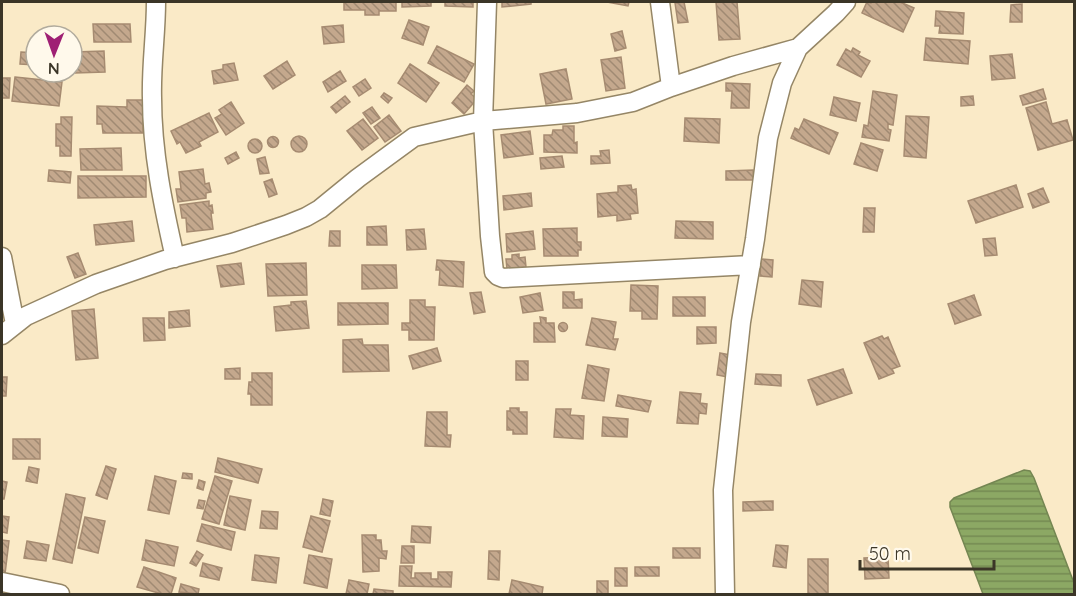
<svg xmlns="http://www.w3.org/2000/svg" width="1076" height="596" font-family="Quicksand,sans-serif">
<defs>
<pattern id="water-rules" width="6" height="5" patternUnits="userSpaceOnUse" patternTransform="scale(1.5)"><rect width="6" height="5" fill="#8ca864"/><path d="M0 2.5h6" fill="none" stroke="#748a52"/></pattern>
<pattern id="building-back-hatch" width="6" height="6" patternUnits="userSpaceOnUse" patternTransform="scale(1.5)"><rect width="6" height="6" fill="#c4a88d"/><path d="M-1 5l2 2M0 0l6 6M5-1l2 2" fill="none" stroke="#a08a73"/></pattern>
</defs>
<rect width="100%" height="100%" fill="#faeac7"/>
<path fill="url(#water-rules)" stroke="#748652" stroke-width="1.5" d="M1024 470 1030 471 1034 478 1074 583V594H983L950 507V502L954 498Z"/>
<path fill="url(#building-back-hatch)" stroke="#a68b71" stroke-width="1.5" d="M344 2H396V11H379V15H365V10H344Z
M402 2H431V6L402 7Z
M445 2H473V7L445 6Z
M502 2H531V4L502 7Z
M607 2H629L628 6Z
M684 2 688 22 678 23 675 3Z
M716 2H737L740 39 719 40Z
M867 2 871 3 872 2H900L914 8 903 32 862 13Z
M1022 4V22H1010L1011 5Z
M936 11 964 13 963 34 939 33 940 26H935Z
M409 20 429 27 423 45 402 38Z
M93 24H130L131 42H94Z
M343 25 344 42 324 44 322 27Z
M622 31 626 48 615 51 611 34Z
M926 38 970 41 968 64 924 60Z
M437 46 474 64 464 82 428 63Z
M853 48 860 52 858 55 870 61 861 77 837 65 846 49 851 52Z
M104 51 105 72 75 73 74 52Z
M21 52 36 53V65L20 64Z
M1012 54 1015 78 992 80 990 56Z
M621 57 625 88 606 91 601 60Z
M287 61 295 75 273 89 264 76Z
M234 63 238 80 214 84 212 71 223 69V65Z
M410 64 439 83 426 102 398 83Z
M566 69 572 99 546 104 540 74Z
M340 71 346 81 328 92 323 82Z
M15 77 62 82 59 106 12 101Z
M2 78H10L9 98H2Z
M365 79 371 88 359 96 353 87Z
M726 83 750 84 749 108H731L732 91H726Z
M467 85 474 91 471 94 477 99 464 114 452 103Z
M1043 89 1046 99 1023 105 1020 96Z
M873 91 897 95 893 125 888 124V129L891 130 889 141 862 137 864 125 868 126Z
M384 93 392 98 388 103 381 97Z
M345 96 350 102 336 113 331 107Z
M973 96 974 105 961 106V97Z
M834 97 860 103 856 121 830 115Z
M127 100H143V133H103L102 124H97V106L127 107Z
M231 102 244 123 226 135 215 118 222 114 219 110Z
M1046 102 1052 124 1067 120 1073 140 1038 150 1026 108Z
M372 107 380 118 371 124 363 113Z
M209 113 218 132 199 142 201 146 186 153 180 142 177 144 171 131Z
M389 115 401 131 385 142 374 127Z
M906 116 929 117 926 158 904 156Z
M61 117H72L71 156H60V146H56V124H61Z
M685 118 720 119 719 143 684 141Z
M363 119 378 138 362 150 347 131Z
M804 119 838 133 829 154 791 138 795 128 799 130Z
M563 126H574V143L577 142V153L544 152V135H552L553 130H563Z
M530 131 533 154 504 158 501 135Z
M267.5 142a5.5 5.5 0 1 1 11 0a5.5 5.5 0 1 1-11 0Z
M291 144a8 8 0 1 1 16 0a8 8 0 1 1-16 0Z
M248 146a7 7 0 1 1 14 0a7 7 0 1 1-14 0Z
M861 143 883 150 877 171 854 164Z
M121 148 122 170H81L80 149Z
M609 150 610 163 591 164V156H601L600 151Z
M236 152 239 158 228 164 225 158Z
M562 156 564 167 541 169 540 158Z
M265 157 269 173 260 174 257 159Z
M203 169 205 184 209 183 211 192 206 193V198L178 202 176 189H181L179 172Z
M49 170 71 172 70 183 48 181Z
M753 170 754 180H726V171Z
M78 176H146V197L78 198Z
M272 179 277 194 269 197 264 182Z
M631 185 632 190 636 189 638 213 630 214 631 219 617 221V215L598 217 597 194 618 192V186Z
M1016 185 1023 207 976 223 968 201Z
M1043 188 1049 202 1033 208 1028 194Z
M531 193 532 206 504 210 503 196Z
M209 201V206L212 205 213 213H211L213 229 187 232 186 218H182L180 205Z
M864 208H875L874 232H863Z
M132 221 134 241 96 245 94 225Z
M676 221 713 222V239L675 238Z
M386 226 387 245H367V227Z
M577 228V242H581V250H578V256H544L543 229Z
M424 229 426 249 407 250 406 230Z
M330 231H340V246H329Z
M533 231 535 249 507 252 506 234Z
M995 238 997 255 985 256 983 239Z
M78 253 86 274 75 278 67 257Z
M519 254V258L525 257 526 267 507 269 506 259H512V255Z
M761 259 773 260 772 277 760 276Z
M437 260 464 262 463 287 439 285 440 270H436Z
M241 263 244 284 221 287 217 266Z
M306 263 307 295 268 296 266 264Z
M362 265H396L397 288 362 289Z
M802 280 823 282 821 307 799 304Z
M631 285 658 286 657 319H642V311H630Z
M481 292 485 312 474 314 470 293Z
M563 292H574V300L582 299V308H563Z
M540 293 543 310 523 313 520 297Z
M974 295 981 315 955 324 948 304Z
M673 297H705V316H673Z
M410 300H425V307H435L434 340H409V330H402V323H410Z
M306 301 309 328 276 331 274 307 291 305V302Z
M338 303H388V324L338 325Z
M94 309 98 358 76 360 72 311Z
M189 310 190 326 169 328V312Z
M540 317 546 318V323H554L555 342H534V323H541Z
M143 318H164L165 340 144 341Z
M592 318 616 322 613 339H618L615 350 586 345Z
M558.5 327a4.5 4.5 0 1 1 9 0a4.5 4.5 0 1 1-9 0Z
M697 327H716V343L697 344Z
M882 336 884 339 888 337 900 366 892 369 894 373 879 379 864 343Z
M362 339 363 345H388L389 371 343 372V340Z
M437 348 441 361 413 369 409 356Z
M720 353 731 355 728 377 717 375Z
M516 361H528V380H516Z
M588 365 609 369 604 401 582 398Z
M240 368V379H225V369Z
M843 369 852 393 817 405 808 380Z
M252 373H272V405H251V394H248L249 382H252Z
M756 374 781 375V386L755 384Z
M2 377H7L6 396H2Z
M680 392 701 394 700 403 707 404 706 414 699 413 698 424 677 423Z
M618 395 651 401 648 412 616 406Z
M510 408H519V412H527V434H513V430H507V411H510Z
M556 409H571L570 415 584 416 583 439 554 437Z
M427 412H447V435H451L450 447 425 446Z
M603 417 628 419 627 437 602 436Z
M13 439H40V459H13Z
M218 458 262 469 258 483 215 472Z
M106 466 116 469 107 499 96 495Z
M29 467 39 469 37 483 26 481Z
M183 473 192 474V479L182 478Z
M155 476 176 481 169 514 148 510Z
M215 476 232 481 219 524 202 519Z
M199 480 205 482 203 490 197 488Z
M2 481 7 482 4 499H2Z
M66 494 85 498 72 563 53 559Z
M230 496 251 500 245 530 224 525Z
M323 499 333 501 330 516 320 514Z
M199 500 205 501 203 509 197 508Z
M773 501V510L743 511V502Z
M262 511 278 512 277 529 260 528Z
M2 516 9 517 7 533 2 532Z
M311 516 330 521 322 552 303 547Z
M85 517 105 521 98 553 78 548Z
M202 524 235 532 231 550 197 541Z
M412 526 431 527 430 543 411 542Z
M362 535H376V540H381L382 551H387L386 559 379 558V571L363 572Z
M2 540 9 541 5 574H2Z
M146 540 178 547 174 566 142 560Z
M27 541 49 545 46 561 24 558Z
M776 545 788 546 786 568 773 566Z
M402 546H414V563H401Z
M673 548H700V558H673Z
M197 551 203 555 196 566 190 563Z
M489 551H500L499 580 488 579Z
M255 555 279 558 276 583 252 580Z
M309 555 332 559 327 588 304 583Z
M888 557 889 578 865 579 864 558Z
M808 559H828V594H808Z
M203 563 222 568 219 580 200 576Z
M400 566H412L411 578H415V573H431V579H438V572H452L451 587 399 586Z
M144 567 176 578 171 594H162L137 587Z
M635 567H659V576H635Z
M615 568H627V586H615Z
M349 580 369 584 367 594H346Z
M512 580 543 587 542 594H509Z
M597 581H608V594H597Z
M181 584 199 589 198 594 179 592Z
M374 589 393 591V594H373Z"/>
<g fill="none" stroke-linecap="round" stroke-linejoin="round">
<g stroke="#958666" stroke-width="21">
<path id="minor" d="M156 2C156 34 151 66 152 98 152 152 163 205 175 258
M487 2 483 121 490 236 494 272 498 276 503 278 751 265
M660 2 671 87
M2 257 15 324
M2 335 26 316 96 284 165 260 232 243 286 225 306 217 320 209 358 178 414 137 483 121 577 113 633 102 671 87 733 66 798 48 836 13 846 2
M2 582 60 594
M725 594 723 490 741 322 755 239 768 138 782 83 798 48"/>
</g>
<use href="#minor" stroke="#fff" stroke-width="18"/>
</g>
<rect width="1076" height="596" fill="none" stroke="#3b3527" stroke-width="6"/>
<g transform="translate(54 54) rotate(181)"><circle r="28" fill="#fff9eb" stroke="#b1ab9d" stroke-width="1.5"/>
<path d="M0-4.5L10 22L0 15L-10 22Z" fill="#9f2074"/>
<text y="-9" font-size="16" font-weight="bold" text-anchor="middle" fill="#3b3527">N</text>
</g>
<path d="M860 560v9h134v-9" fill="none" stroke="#3b3527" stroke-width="3"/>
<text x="869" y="560" font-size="18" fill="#3b3527" stroke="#fff9eb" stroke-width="4.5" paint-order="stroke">50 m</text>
</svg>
